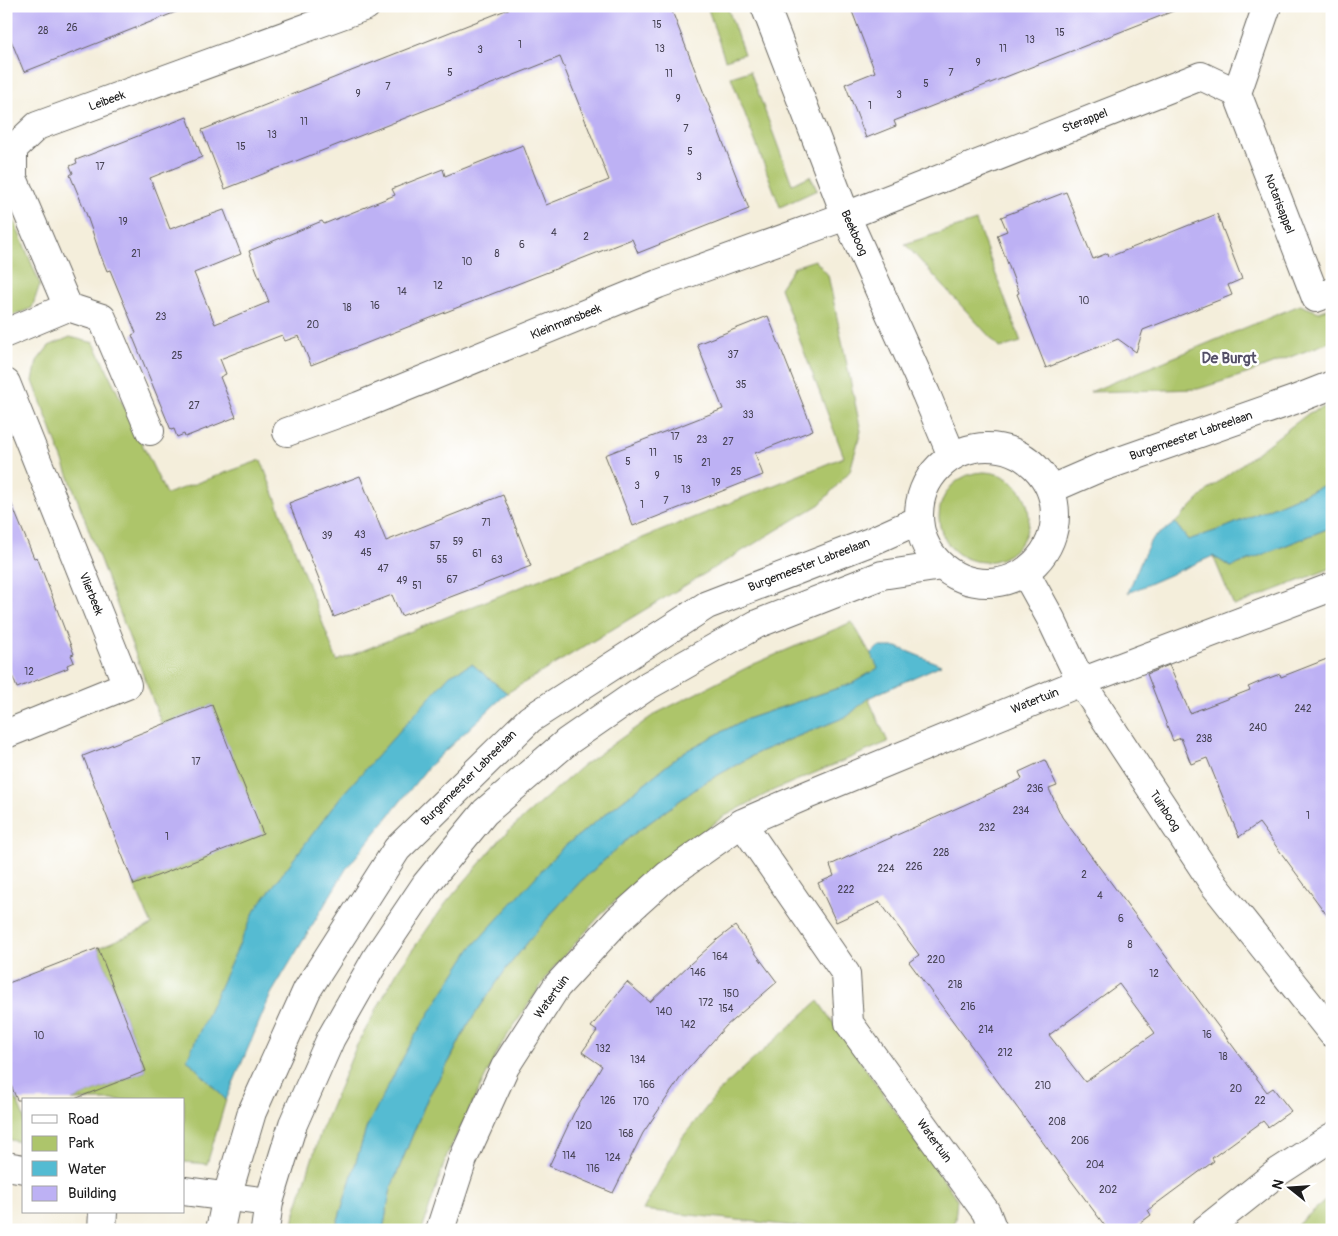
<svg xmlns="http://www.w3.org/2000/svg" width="1338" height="1236" font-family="Pangolin,sans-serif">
<rect width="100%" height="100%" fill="#fff"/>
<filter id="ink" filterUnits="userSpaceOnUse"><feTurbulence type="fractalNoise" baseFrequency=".02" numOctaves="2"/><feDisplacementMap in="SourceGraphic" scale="10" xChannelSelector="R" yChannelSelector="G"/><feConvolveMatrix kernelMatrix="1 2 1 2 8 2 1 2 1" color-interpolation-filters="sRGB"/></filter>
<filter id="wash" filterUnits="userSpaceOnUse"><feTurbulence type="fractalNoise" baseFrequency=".0096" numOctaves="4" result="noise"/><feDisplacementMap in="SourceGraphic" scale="20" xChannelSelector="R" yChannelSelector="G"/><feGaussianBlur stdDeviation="1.12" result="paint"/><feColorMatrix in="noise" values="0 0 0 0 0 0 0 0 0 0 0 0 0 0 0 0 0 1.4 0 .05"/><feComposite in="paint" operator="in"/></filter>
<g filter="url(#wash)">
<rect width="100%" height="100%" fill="#f4eedb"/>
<path fill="#adc56b" stroke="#647044" d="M707 6H727L744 54 725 60Z
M750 71 792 184 810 176 817 190 780 207 731 77Z
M6 201 40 284 32 308 6 318Z
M976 221 1021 342 1000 348 905 244Z
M815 260 828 275 861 431 850 471 820 504 507 693 472 664 187 1059 226 1100 207 1164 184 1162V1100H72L146 1071 98 948 152 925 134 885 262 834 212 705 162 725 33 381 37 361 49 346 70 337 94 343 166 494 261 460 337 661 844 457 780 288 794 267Z
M1300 305 1319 312 1332 307V341L1246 374 1198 389 1090 392Z
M1332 404V482L1224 528 1188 540 1175 523 1209 489 1309 413Z
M939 517a45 45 0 1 1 90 0a45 45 0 1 1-90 0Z
M1332 527V568L1234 606 1213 556 1231 567Z
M852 622 879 668 853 683 744 720 684 752 560 850 367 1126 335 1230H292L296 1209 321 1131 356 1047 398 970 446 903 504 835 581 767 655 714 754 664Z
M868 698 888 742 774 790 723 817 656 867 607 908 553 968 501 1045 447 1155 422 1230H383L391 1188 428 1097 450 1060 467 1026 506 969 550 915 580 882 631 836 704 783 759 752 848 716Z
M818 1001 957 1199 955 1220 949 1230H832L643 1210 682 1138 721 1089Z
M6 1073 24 1118V1143L6 1139Z
M1332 1195V1230H1291Z"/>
<path fill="#54bbd2" stroke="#386c77" d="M1332 482V527L1231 567 1213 556 1128 593 1140 563 1151 540 1175 523 1188 540 1224 528Z
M878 647H897L941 665 868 698 848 716 759 752 704 783 631 836 580 882 550 915 506 969 467 1026 450 1060 428 1097 391 1188 383 1230H335L367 1126 413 1039 471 948 560 850 684 752 744 720 853 683 878 668 871 654Z
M472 664 507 693 429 766 346 869 271 994 226 1100 187 1059 255 910 342 795 450 675Z"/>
<g id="blocks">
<path fill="#bdb1f4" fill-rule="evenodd" d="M6 6H186V8L24 72 6 28Z
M516 6H670L749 209 638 253 632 239 311 365 299 336 285 341 282 335 220 359 226 374 220 377 236 417 185 437 184 434 177 437 174 429 171 430 139 352 132 335 136 333 110 270 107 271 100 254 86 213 70 175 73 173 70 166 77 163 76 160 187 117 202 157 150 178 170 229 224 210 241 254 194 273 215 324 269 302 249 251 322 221 324 224 395 195 392 189 443 169 445 176 523 145 546 205 609 180 560 57 225 189 202 130Z
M850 6H1181V8L894 121 896 126 866 138 845 84 875 72Z
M1066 192 1093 259 1108 253 1109 257 1217 214 1242 279 1228 285 1232 295 1143 330 1136 352 1118 339 1046 368 1017 294 1019 293 997 235 1007 231 1001 217Z
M768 316 813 430 755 453 763 475 633 526 605 455 723 409 697 344Z
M360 476 386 541 503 495 531 566 401 616 392 595 334 617 289 503Z
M6 493H7L34 558 37 557 74 654 71 655 74 662 67 665 68 668 17 688 6 660Z
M1332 657V922L1259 823 1239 837 1207 758 1191 764 1181 738 1173 741 1147 674 1169 665 1190 713 1250 690 1248 687 1264 680 1280 674 1281 677Z
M212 705 263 834 134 885 83 756Z
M1045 760 1057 786 1049 789 1062 817 1267 1092 1273 1088 1291 1111 1268 1127 1263 1121 1212 1158 1214 1161 1148 1210 1151 1215 1131 1230H1108L909 962 919 955 880 902 836 922 818 883 834 876 830 865 1022 779 1019 772ZM1119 984 1155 1033 1085 1082 1049 1035Z
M735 926 777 982 726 1026 681 1077 643 1133 613 1193 549 1166 574 1113 602 1066 582 1052 597 1031 591 1027 609 1004 627 982 650 1002 690 964 718 939Z
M98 948 146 1071 72 1100H17L6 1073V984Z"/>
</g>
</g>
<g filter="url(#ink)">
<use href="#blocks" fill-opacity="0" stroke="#68665f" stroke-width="1"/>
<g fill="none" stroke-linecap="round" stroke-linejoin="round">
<g stroke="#68665f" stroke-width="30">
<path id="street" d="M765 6 846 216 926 394 952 456
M1237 93 1316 298 1332 292
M6 333 68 307
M6 383 127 685 6 734
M150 431 102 318 68 307 13 178V149L37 126 366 6
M287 432 359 406 658 284 846 216 1201 76 1237 93 1267 6
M1025 572 1051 619 1081 682 1215 886 1332 1033
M742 823 846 974 849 1023 986 1212 993 1230
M6 1166 24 1169
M184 1191 269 1202
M102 1230 103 1212
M440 1230 463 1159 505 1067 557 986 618 920 668 875 742 823 807 795 1081 682 1332 587
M1205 1230 1278 1172 1332 1137"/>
</g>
<g stroke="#68665f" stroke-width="30">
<path id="secondary" d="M919 515a68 68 0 1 1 136 0a68 68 0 1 1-136 0Z
M1051 489 1097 469 1294 400 1332 385
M220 1230 227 1196 252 1112 307 990 397 849 530 719 707 605 870 542 919 520
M265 1230 269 1202 293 1124 331 1038 377 957 426 884 485 812 568 741 649 685 757 624 882 575 942 566"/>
</g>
<use href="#street" stroke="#fff" stroke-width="28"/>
<use href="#secondary" stroke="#fff" stroke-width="28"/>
</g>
</g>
<g text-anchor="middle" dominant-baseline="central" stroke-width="5" stroke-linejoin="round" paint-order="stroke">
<g font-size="10" fill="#444152">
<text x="657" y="25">15</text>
<text x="72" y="28">26</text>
<text x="43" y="31">28</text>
<text x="1060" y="33">15</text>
<text x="1030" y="40">13</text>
<text x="520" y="45">1</text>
<text x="660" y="49">13</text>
<text x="1003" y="49">11</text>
<text x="480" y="50">3</text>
<text x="978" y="63">9</text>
<text x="450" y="73">5</text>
<text x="951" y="73">7</text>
<text x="669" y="74">11</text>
<text x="926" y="84">5</text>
<text x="388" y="87">7</text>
<text x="358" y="94">9</text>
<text x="899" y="95">3</text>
<text x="678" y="99">9</text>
<text x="870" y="106">1</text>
<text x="304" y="122">11</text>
<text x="686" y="129">7</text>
<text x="272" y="135">13</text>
<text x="241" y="147">15</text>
<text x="690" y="152">5</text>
<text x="100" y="167">17</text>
<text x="699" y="177">3</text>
<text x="123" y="222">19</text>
<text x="554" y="233">4</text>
<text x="586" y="237">2</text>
<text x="522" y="245">6</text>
<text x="136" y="254">21</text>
<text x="497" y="254">8</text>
<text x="467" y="262">10</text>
<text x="438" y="286">12</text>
<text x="402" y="292">14</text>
<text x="1084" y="301">10</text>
<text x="375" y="306">16</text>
<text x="347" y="308">18</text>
<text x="161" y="317">23</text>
<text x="313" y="325">20</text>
<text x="733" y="355">37</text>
<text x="177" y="356">25</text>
<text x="741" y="385">35</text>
<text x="194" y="406">27</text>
<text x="748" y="415">33</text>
<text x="675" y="437">17</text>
<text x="702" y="440">23</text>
<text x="728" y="442">27</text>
<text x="653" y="453">11</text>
<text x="678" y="460">15</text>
<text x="628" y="462">5</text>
<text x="706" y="463">21</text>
<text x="736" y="472">25</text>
<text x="657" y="476">9</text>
<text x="716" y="483">19</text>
<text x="637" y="486">3</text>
<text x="686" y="490">13</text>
<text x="666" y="501">7</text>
<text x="642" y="505">1</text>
<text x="486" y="523">71</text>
<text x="360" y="535">43</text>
<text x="327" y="536">39</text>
<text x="458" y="542">59</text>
<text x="435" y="546">57</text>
<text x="366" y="553">45</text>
<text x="477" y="554">61</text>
<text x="442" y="560">55</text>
<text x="497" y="560">63</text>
<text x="383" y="569">47</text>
<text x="452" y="580">67</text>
<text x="402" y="581">49</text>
<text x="417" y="586">51</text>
<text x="29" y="672">12</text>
<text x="1303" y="709">242</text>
<text x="1258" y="728">240</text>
<text x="1204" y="739">238</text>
<text x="196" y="762">17</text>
<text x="1035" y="789">236</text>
<text x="1021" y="811">234</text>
<text x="1308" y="816">1</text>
<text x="987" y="828">232</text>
<text x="167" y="837">1</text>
<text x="941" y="853">228</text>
<text x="914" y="867">226</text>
<text x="886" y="869">224</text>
<text x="1084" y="875">2</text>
<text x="846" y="890">222</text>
<text x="1100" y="896">4</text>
<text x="1121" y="919">6</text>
<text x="1130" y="945">8</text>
<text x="720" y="957">164</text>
<text x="936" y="960">220</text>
<text x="698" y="973">146</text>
<text x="1154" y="974">12</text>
<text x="955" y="985">218</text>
<text x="731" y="994">150</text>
<text x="706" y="1003">172</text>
<text x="968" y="1007">216</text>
<text x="726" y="1009">154</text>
<text x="664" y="1012">140</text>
<text x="688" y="1025">142</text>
<text x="986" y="1030">214</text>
<text x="1207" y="1035">16</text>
<text x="39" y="1036">10</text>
<text x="603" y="1049">132</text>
<text x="1005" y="1053">212</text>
<text x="1223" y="1057">18</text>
<text x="638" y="1060">134</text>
<text x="647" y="1085">166</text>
<text x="1043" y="1086">210</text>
<text x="1236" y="1089">20</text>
<text x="608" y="1101">126</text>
<text x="1260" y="1101">22</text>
<text x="641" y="1102">170</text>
<text x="1057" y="1122">208</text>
<text x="584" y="1126">120</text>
<text x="626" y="1134">168</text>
<text x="1080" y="1141">206</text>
<text x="569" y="1156">114</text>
<text x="613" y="1158">124</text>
<text x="1095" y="1165">204</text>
<text x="593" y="1169">116</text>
<text x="1108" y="1190">202</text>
</g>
<g font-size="12" fill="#1c1c1c" stroke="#fff">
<text transform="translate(107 101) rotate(-20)">Leibeek</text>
<text transform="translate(1085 121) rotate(-21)">Sterappel</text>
<text transform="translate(1279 204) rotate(69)">Notarisappel</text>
<text transform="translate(854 233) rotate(66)">Beekboog</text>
<text transform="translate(566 322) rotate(-22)">Kleinmansbeek</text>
<text transform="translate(1191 436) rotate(-19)">Burgemeester Labreelaan</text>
<text transform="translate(809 565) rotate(-21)">Burgemeester Labreelaan</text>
<text transform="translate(91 594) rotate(68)">Vlierbeek</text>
<text transform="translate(1035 701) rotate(-22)">Watertuin</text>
<text transform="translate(469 778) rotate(-45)">Burgemeester Labreelaan</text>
<text transform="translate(1165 811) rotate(57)">Tuinboog</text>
<text transform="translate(552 997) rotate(-54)">Watertuin</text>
<text transform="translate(934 1141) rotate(54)">Watertuin</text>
</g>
<g font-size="15" font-weight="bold" fill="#545068" stroke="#fff">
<text x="1229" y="358">De Burgt</text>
</g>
</g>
<rect width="1338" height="1236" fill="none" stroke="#fff" stroke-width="25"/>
<rect x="22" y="1098" width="162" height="115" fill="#ffffff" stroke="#a4a4a4"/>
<rect x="32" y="1115" width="25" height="8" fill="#ffffff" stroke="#a4a4a4"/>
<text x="68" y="1124" font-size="15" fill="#1c1c1c">Road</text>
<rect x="32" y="1136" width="25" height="15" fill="#adc56b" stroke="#a4a4a4"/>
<text x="68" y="1148" font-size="15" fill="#1c1c1c">Park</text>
<rect x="32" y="1161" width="25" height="15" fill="#54bbd2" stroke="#a4a4a4"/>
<text x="68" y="1174" font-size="15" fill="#1c1c1c">Water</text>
<rect x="32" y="1186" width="25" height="15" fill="#bdb1f4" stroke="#a4a4a4"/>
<text x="68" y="1198" font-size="15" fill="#1c1c1c">Building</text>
<g transform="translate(1290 1188) rotate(287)" stroke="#ffffff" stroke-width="4" paint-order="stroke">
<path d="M0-4L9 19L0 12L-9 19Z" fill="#1c1c1c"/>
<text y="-8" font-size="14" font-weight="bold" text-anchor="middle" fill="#1c1c1c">N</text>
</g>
</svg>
